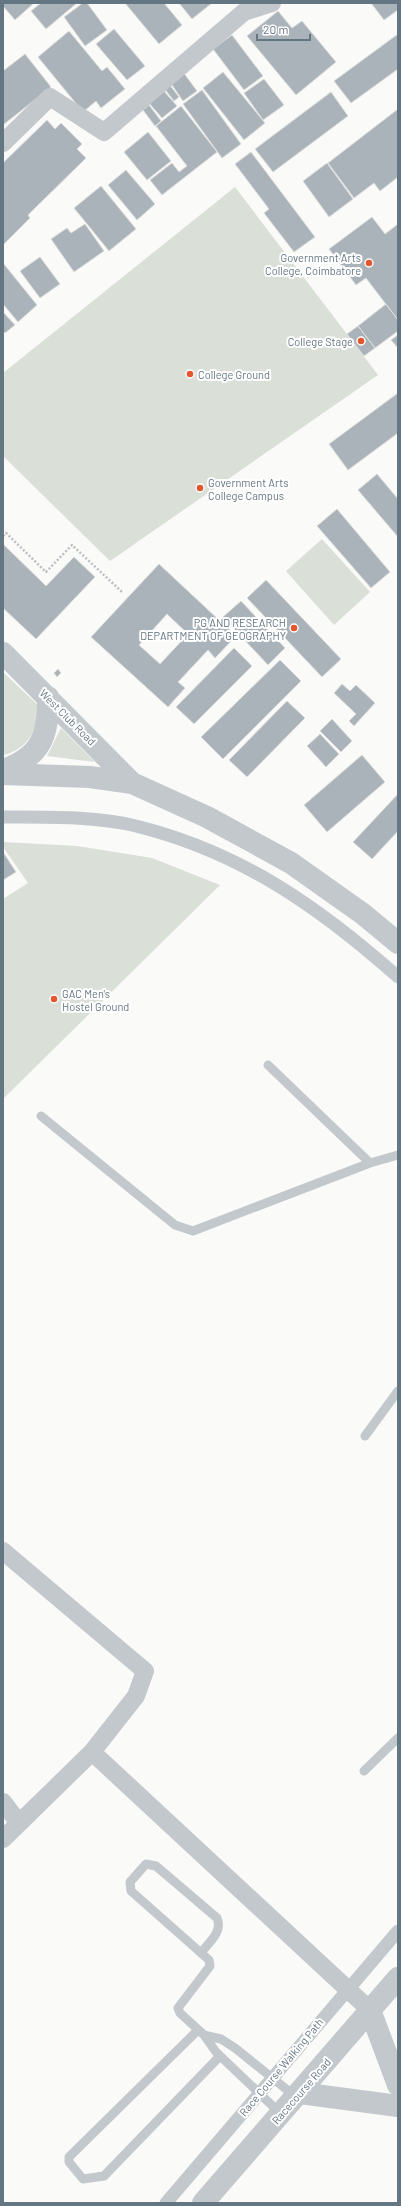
<svg xmlns="http://www.w3.org/2000/svg" width="401" height="2206" font-family="Barlow,sans-serif">
<rect width="100%" height="100%" fill="#fafaf8"/>
<path fill="#dadfd7" d="M235 187 378 375 110 561 3 456V373Z
M322 539 370 592 334 625 286 571Z
M3 672 41 708C35 731 29 749 3 755Z
M61 728 95 762 47 756Z
M3 842 77 846 152 858 220 885 3 1099V899L28 883 3 847Z"/>
<path fill="#aab3b9" stroke="#dcdcda" fill-rule="evenodd" d="M3 3H34L15 20 3 6Z
M41 3H77L46 29 31 11Z
M83 3H87L107 30 85 46 64 17Z
M125 3H164L182 25 159 44Z
M179 3H212L192 19Z
M371 3H398V10L384 20Z
M278 11 292 28 302 21 336 62 296 95 247 36Z
M114 29 145 66 127 80 96 44Z
M69 31 102 71 107 67 125 89 101 108 96 101 83 112 38 57Z
M398 34V69L351 103 334 81Z
M232 35 263 76 244 90 213 49Z
M25 54 51 87 3 125V71Z
M183 72 197 91 183 101 170 82Z
M223 72 265 123 244 140 203 88Z
M264 79 284 105 263 120 244 93Z
M169 84 179 97 174 101 164 88Z
M163 90 177 106 162 118 149 103Z
M202 90 241 144 222 158 183 104Z
M331 92 348 116 273 172 255 149Z
M149 105 161 121 155 126 143 110Z
M181 106 217 152 162 195 150 180 172 163 179 172 187 166 156 126Z
M398 109V177L380 191 374 183 354 198 328 163Z
M47 120 55 129 61 123 82 144 77 149 86 158 28 215 30 218 3 245V163Z
M148 132 171 161 147 180 124 152Z
M251 152 315 237 294 252 264 213 269 209 235 164Z
M327 163 353 199 329 217 303 181Z
M126 170 155 204 137 220 108 185Z
M101 186 136 229 109 251 74 208Z
M372 217 385 234 398 224V320L366 278 356 285 329 249Z
M85 224 104 251 74 272 51 239 67 228 71 233Z
M40 257 60 284 40 298 20 271Z
M3 263 37 305 18 322 3 304Z
M386 304 398 320V331L375 348 358 326Z
M3 312 15 325 5 333 3 331Z
M358 326 375 348 364 356 347 334Z
M398 335V348L391 340Z
M398 393V433L348 470 329 444Z
M377 474 398 499V537L358 490Z
M337 509 390 572 371 588 317 526Z
M3 544 46 586 74 557 95 577 36 639 3 608Z
M159 564 236 636 215 658 208 650 178 682 185 688 168 707 91 637ZM167 614 188 634 160 664 139 645Z
M266 580 341 659 322 677 247 598Z
M241 601 285 648 268 665 223 617Z
M234 648 252 666 194 724 176 707Z
M280 660 301 681 223 759 201 737Z
M58 669 61 673 57 677 54 673Z
M342 684 350 691 356 685 375 703 354 726 349 721 356 714 334 693Z
M287 701 305 718 247 777 229 760Z
M332 719 352 741 341 752 320 731Z
M320 734 339 754 326 767 307 746Z
M362 755 385 782 327 832 304 805Z
M398 794V831L372 859 353 842Z
M3 852 16 872 3 880Z"/>
<g fill="none" stroke-linecap="round" stroke-linejoin="round">
<path stroke="#bbbfc2" stroke-width="2.5" stroke-dasharray="2 2" stroke-linecap="butt" d="M3 536 6 533 46 572 72 545 122 592"/>
<path stroke="#c3c8cc" stroke-width="9" d="M268 1065 370 1163
M41 1116 175 1225 193 1231 370 1163 398 1155
M365 1436 398 1391
M364 1771 398 1738
M201 1953C209 1942 223 1932 217 1918L156 1866 146 1864 130 1882 131 1891 209 1960 210 1966 178 2008 180 2013 204 2035 216 2052 281 2114
M198 2030 69 2157V2162L83 2179 104 2176 220 2056
M204 2035 221 2039 235 2048 296 2097"/>
<path stroke="#c3c8cc" stroke-width="13" d="M3 817C45 817 95 816 136 826 241 852 319 907 398 977
M166 2203 398 1931"/>
<path stroke="#c3c8cc" stroke-width="18" d="M3 143 50 97 104 132 244 12 272 3
M3 1551 145 1671 136 1696 92 1752
M3 1802 19 1823
M3 1839 92 1752 370 2010"/>
<path stroke="#c3c8cc" stroke-width="22" d="M3 653 132 783
M3 770C41 757 49 735 48 697
M3 774 90 777 132 783 207 817 291 863 363 914 398 943
M370 2010 398 2085
M300 2093 398 2106
M203 2203 398 1978"/>
</g>
<g fill="#e4572e" stroke="#fff" stroke-width="1.5">
<circle cx="369" cy="263" r="4"/>
<circle cx="361" cy="341" r="4"/>
<circle cx="190" cy="374" r="4"/>
<circle cx="200" cy="488" r="4"/>
<circle cx="294" cy="628" r="4"/>
<circle cx="54" cy="999" r="4"/>
</g>
<g text-anchor="middle" dominant-baseline="central" stroke-width="4" stroke-linejoin="round" paint-order="stroke">
<g font-size="11" fill="#657683" stroke="#fff" text-anchor="end">
<text x="361" y="257">Government Arts<tspan x="361" dy="13">College, Coimbatore</tspan></text>
<text x="353" y="341">College Stage</text>
<text x="198" y="374" text-anchor="start">College Ground</text>
<text x="208" y="482" text-anchor="start">Government Arts<tspan x="208" dy="13">College Campus</tspan></text>
<text x="286" y="622">PG AND RESEARCH<tspan x="286" dy="13">DEPARTMENT OF GEOGRAPHY</tspan></text>
<text x="62" y="993" text-anchor="start">GAC Men's<tspan x="62" dy="13">Hostel Ground</tspan></text>
</g>
<g font-size="11" fill="#657683" stroke="#fff">
<text transform="translate(68 717) rotate(45)">West Club Road</text>
<text transform="translate(281 2067) rotate(-50)">Race Course Walking Path</text>
<text transform="translate(301 2091) rotate(-49)">Racecourse Road</text>
</g>
</g>
<rect width="401" height="2206" fill="none" stroke="#657683" stroke-width="8"/>
<path d="M257 34v6h53v-6" fill="none" stroke="#657683" stroke-width="2"/>
<text x="263" y="34" font-size="12" fill="#657683" stroke="#ffffff" stroke-width="3" paint-order="stroke">20 m</text>
</svg>
